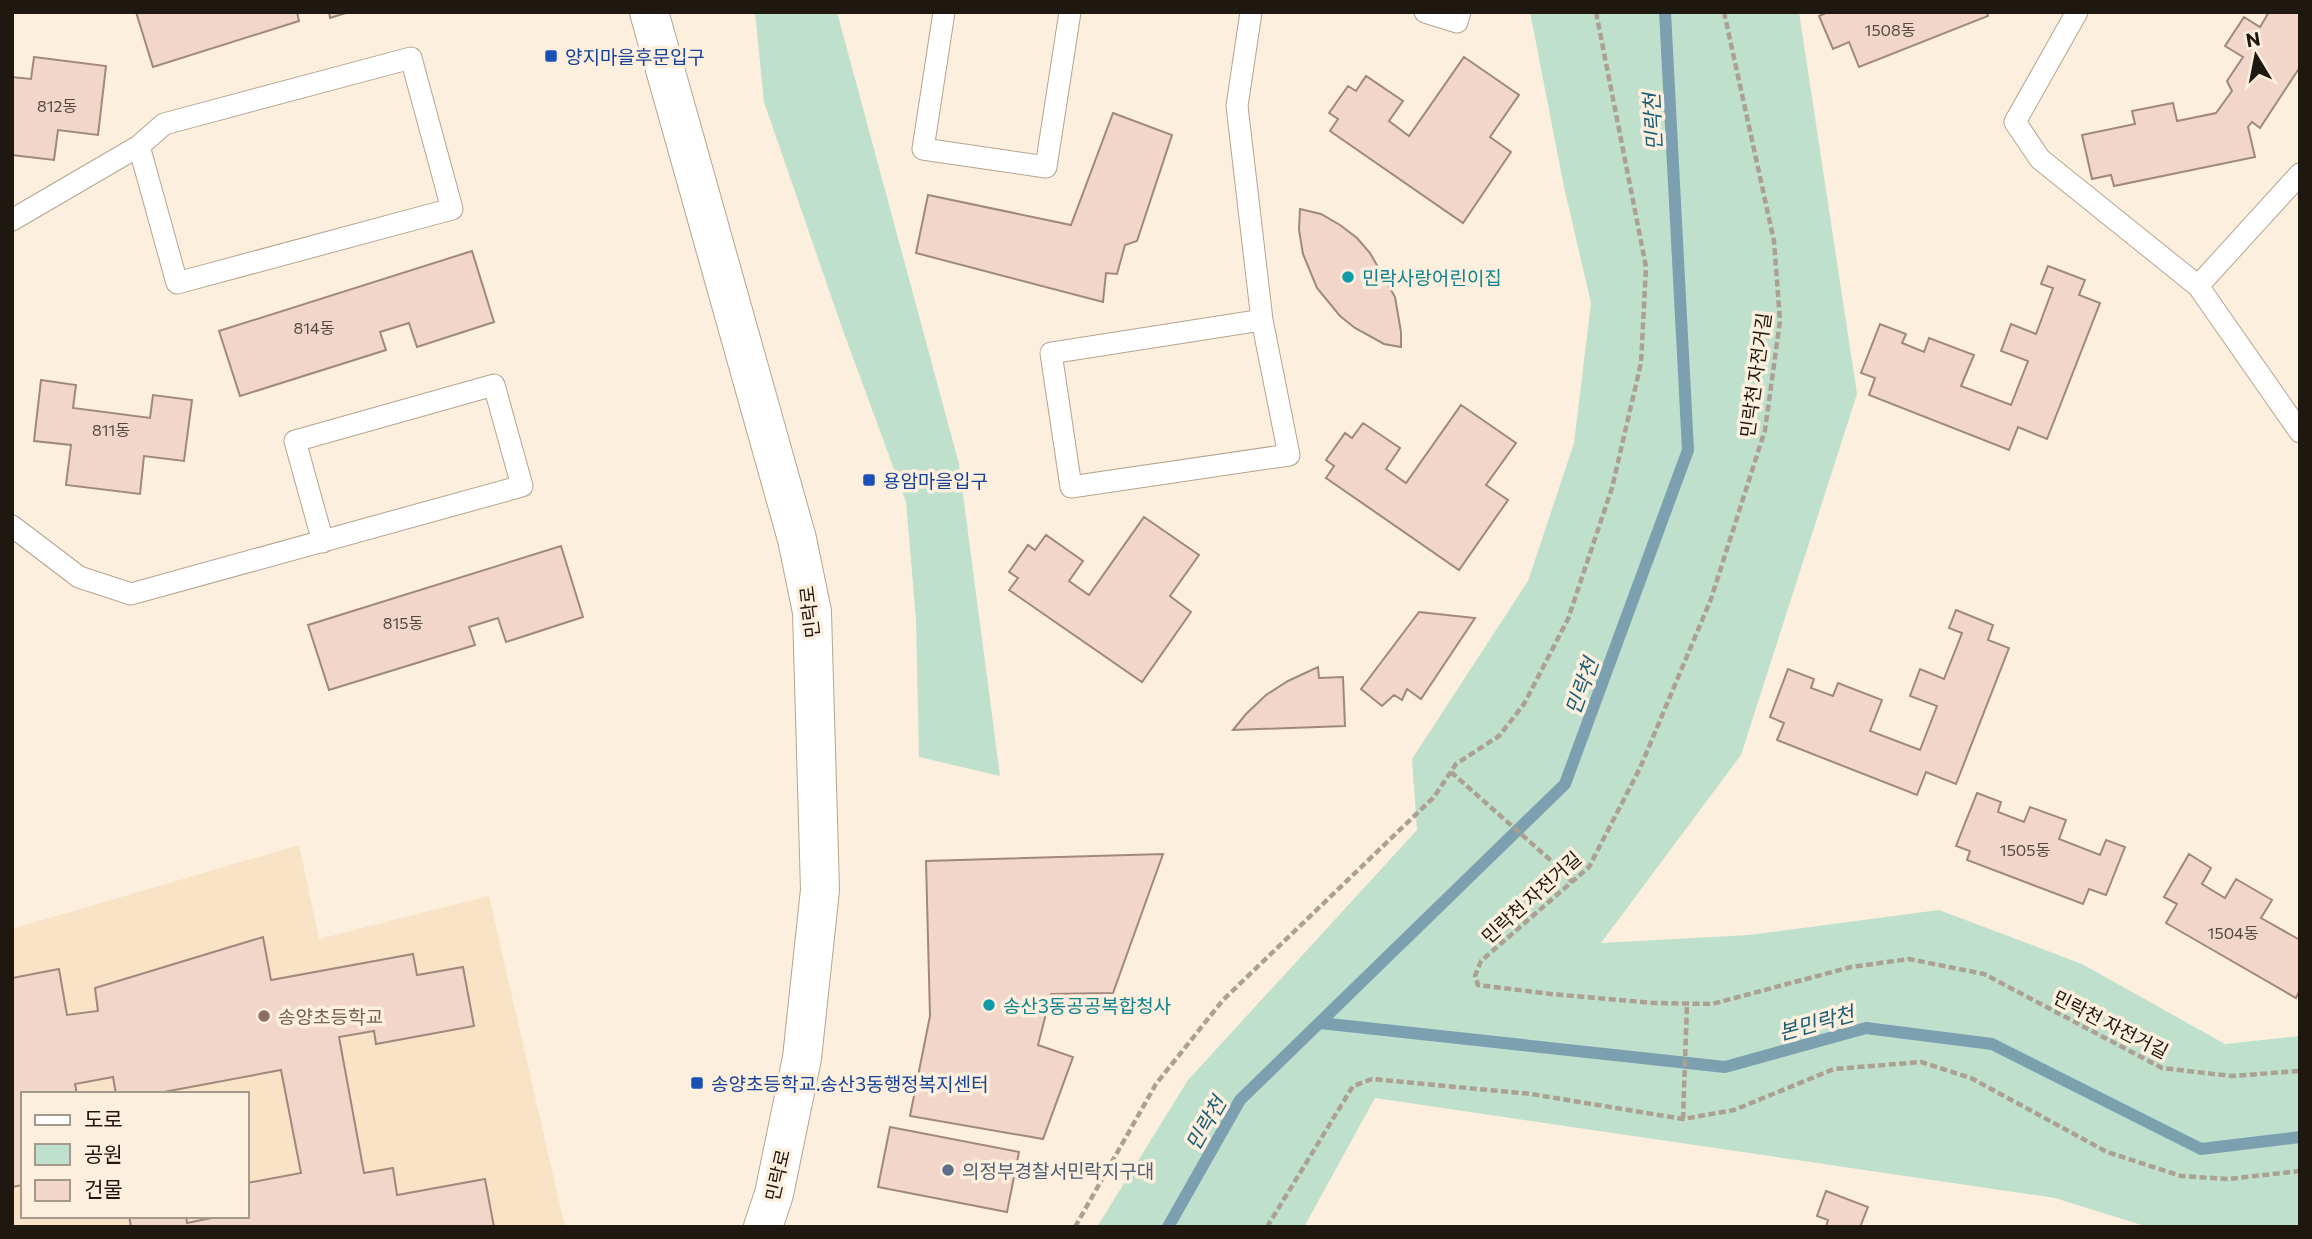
<svg xmlns="http://www.w3.org/2000/svg" width="2312" height="1239" font-family="Commissioner,'Noto Sans KR',sans-serif">
<rect width="100%" height="100%" fill="#fdefdd"/>
<path fill="#f9e3c7" fill-rule="evenodd" d="M299 845 319 939 489 896 565 1227H12V929ZM23 1094H247V1216H23Z"/>
<path fill="#bfe0cd" d="M755 12H837L959 464 1000 776 919 757 916 619 906 502 841 325 764 102Z
M1530 12H1799L1857 394 1741 755 1601 943 1749 935 1939 910 2082 964 2225 1044 2300 1036V1227H2148L2055 1198 1375 1098 1304 1227H1097L1188 1080 1417 830 1412 759 1528 581 1574 443 1591 303 1564 187Z"/>
<g fill="none" stroke-linecap="round" stroke-linejoin="round">
<path stroke="#7da0b0" stroke-width="12" d="M1320 1023 1725 1067 1866 1028 1992 1044 2201 1149 2300 1137
M1168 1227 1240 1100 1565 784 1688 450 1665 12"/>
</g>
<path fill="#f1d6c9" stroke="#a0887c" stroke-width="2" d="M136 12H297L299 21 153 67Z
M329 12H349L330 18Z
M1828 12H1987L1988 16 1859 67 1849 42 1833 49 1819 16Z
M2269 12H2300V67L2260 128 2252 122 2248 127 2255 157 2114 186 2111 175 2092 179 2082 135 2135 124 2132 111 2173 103 2177 121 2216 113 2232 91 2227 81 2243 57 2225 46 2244 17 2260 27Z
M34 57 106 66 98 135 58 130 54 160 12 155V77L31 79Z
M1464 57 1519 95 1490 137 1511 152 1463 223 1330 131 1338 119 1329 113 1348 86 1356 91 1366 76 1403 101 1389 121 1409 136Z
M1113 113 1172 135 1137 241 1125 245 1117 274 1106 273 1103 302 916 253 928 195 1071 225Z
M1300 209 1321 214 1340 225 1357 238 1370 253 1395 297 1401 332V347L1384 344 1355 328 1340 316 1317 288 1303 254 1299 230Z
M472 251 494 322 417 347 409 323 380 332 386 350 240 396 219 331Z
M2048 266 2085 280 2079 295 2100 303 2047 439 2018 427 2009 450 1869 395 1875 378 1861 373 1880 324 1906 334 1902 343 1924 352 1929 338 1974 355 1961 386 2011 405 2028 361 2001 351 2011 324 2036 334 2053 288 2041 284Z
M41 380 76 385 73 408 150 418 153 395 192 400 184 461 144 456 140 494 66 485 71 445 34 441Z
M1461 405 1516 443 1486 485 1508 500 1459 570 1326 478 1334 466 1326 460 1345 433 1352 438 1363 423 1400 448 1386 469 1406 483Z
M1144 517 1199 555 1170 596 1191 612 1142 682 1009 590 1018 578 1009 572 1028 545 1035 550 1046 535 1083 561 1069 581 1089 595Z
M561 546 583 617 506 642 498 618 469 627 475 645 329 690 308 625Z
M1956 610 1993 625 1988 640 2009 648 1956 784 1926 772 1917 795 1777 740 1784 723 1770 717 1788 669 1814 679 1811 688 1833 696 1838 683 1882 700 1870 731 1920 750 1937 706 1910 696 1920 669 1944 679 1962 633 1949 628Z
M1419 612 1475 618 1421 699 1407 689 1402 700 1394 695 1382 706 1361 689Z
M1318 667 1319 678 1343 677 1345 726 1233 730 1246 714 1266 695 1288 681Z
M1977 793 2001 802 1998 812 2024 822 2030 807 2066 820 2059 839 2100 855 2106 840 2125 847 2106 895 2089 889 2083 904 1967 860 1970 851 1956 846Z
M1163 854 1113 993 1051 994 1038 1045 1073 1057 1043 1139 910 1116 930 1016 926 861Z
M2189 854 2211 868 2202 884 2225 898 2236 879 2272 900 2261 918 2300 940V990L2296 998 2166 923 2177 904 2164 897Z
M263 937 271 980 413 954 417 975 463 967 474 1026 376 1044 374 1031 339 1037 364 1173 393 1168 397 1195 485 1179 494 1227H131L129 1216H186L187 1223 221 1216H247V1183L301 1173 281 1070 153 1094H116L113 1077 75 1084 77 1094H23V1185L12 1187V978L59 969 67 1015 98 1011 95 988Z
M890 1127 1019 1152 1007 1212 878 1187Z
M1826 1191 1868 1207 1860 1227H1826L1828 1220 1817 1216Z"/>
<g fill="none" stroke-linecap="round" stroke-linejoin="round">
<g stroke="#b4a590" stroke-width="23">
<path id="service" d="M944 12 923 149 1046 167 1070 12
M1251 12 1237 106 1262 320 1289 455 1071 487 1051 353 1262 320
M1425 12 1457 22 1460 12
M2077 12 2015 122 2040 159 2198 286
M2300 174 2198 286 2300 432
M12 220 139 146 164 124 411 58 452 209 177 283 139 146
M12 526 79 577 131 594 522 486 494 385 295 441 323 542"/>
</g>
<g stroke="#b4a590" stroke-width="40">
<path id="secondary" d="M649 12 797 539 812 612 820 890 802 1058 774 1194 763 1227"/>
</g>
<path stroke="#aba092" stroke-width="4.5" stroke-dasharray="7 3.5" stroke-linecap="butt" d="M1724 12 1774 241 1780 321 1765 430 1711 599 1640 768 1589 867 1481 961 1475 976 1478 985 1551 994 1654 1003 1712 1004 1851 967 1909 959 1984 974 2162 1068 2231 1076 2300 1071
M1451 772 1565 873 1572 882
M1683 1119 1687 1004
M1075 1227 1156 1084 1223 1000 1434 797 1456 764 1499 736 1524 704 1568 619 1612 488 1641 363 1646 267 1596 12
M1267 1227 1353 1086 1372 1079 1531 1094 1683 1119 1734 1110 1834 1069 1921 1062 1971 1078 2107 1152 2181 1176 2228 1179 2300 1171"/>
<use href="#service" stroke="#fff" stroke-width="21"/>
<use href="#secondary" stroke="#fff" stroke-width="38"/>
</g>
<g fill="#1a4fb4" stroke="#fdefdd" stroke-width="2.5">
<rect x="544" y="49" width="14" height="14" rx="3.5"/>
<rect x="862" y="473" width="14" height="14" rx="3.5"/>
<rect x="690" y="1076" width="14" height="14" rx="3.5"/>
</g>
<g fill="#0f9aa8" stroke="#fdefdd" stroke-width="2.5">
<circle cx="1348" cy="277" r="7"/>
<circle cx="989" cy="1005" r="7"/>
</g>
<circle fill="#8d6e63" stroke="#fdefdd" stroke-width="2.5" cx="264" cy="1016" r="7"/>
<circle fill="#5c6f8a" stroke="#fdefdd" stroke-width="2.5" cx="948" cy="1170" r="7"/>
<g text-anchor="middle" dominant-baseline="central" stroke-width="7" stroke-linejoin="round" paint-order="stroke">
<g font-size="16" fill="#53483e">
<text x="1890" y="29">1508동</text>
<text x="57" y="105">812동</text>
<text x="314" y="327">814동</text>
<text x="111" y="429">811동</text>
<text x="403" y="622">815동</text>
<text x="2025" y="849">1505동</text>
<text x="2233" y="932">1504동</text>
</g>
<g font-size="19" fill="#164399" stroke="#fdefdd" text-anchor="start">
<text x="565" y="56">양지마을후문입구</text>
<text x="883" y="480">용암마을입구</text>
<text x="711" y="1083">송양초등학교.송산3동행정복지센터</text>
</g>
<g font-size="19" fill="#0d838f" stroke="#fdefdd" text-anchor="start">
<text x="1362" y="277">민락사랑어린이집</text>
<text x="1003" y="1005">송산3동공공복합청사</text>
</g>
<g font-size="19" fill="#1e1810" stroke="#fdefdd">
<text transform="translate(1755 375) rotate(-82)">민락천 자전거길</text>
<text transform="translate(809 612) rotate(-97)">민락로</text>
<text transform="translate(1531 897) rotate(-42)">민락천 자전거길</text>
<text transform="translate(2111 1024) rotate(27)">민락천 자전거길</text>
<text transform="translate(777 1175) rotate(-77)">민락로</text>
</g>
<g font-size="19" fill="#785e54" stroke="#fdefdd" text-anchor="start">
<text x="278" y="1016">송양초등학교</text>
</g>
<g font-size="19" fill="#4e5e75" stroke="#fdefdd" text-anchor="start">
<text x="962" y="1170">의정부경찰서민락지구대</text>
</g>
<g font-size="21" font-style="italic" fill="#1e5f78" stroke="#fdefdd">
<text transform="translate(1652 122) rotate(-93)">민락천</text>
<text transform="translate(1581 686) rotate(-70)">민락천</text>
<text transform="translate(1816 1022) rotate(-15)">본민락천</text>
<text transform="translate(1205 1123) rotate(-60)">민락천</text>
</g>
</g>
<rect width="2312" height="1239" fill="none" stroke="#1e1810" stroke-width="28"/>
<rect x="21" y="1092" width="228" height="126" fill="#fdefdd" stroke="#a4998b" stroke-width="2"/>
<rect x="35" y="1115" width="35" height="10" fill="#ffffff" stroke="#a4998b" stroke-width="2"/>
<text x="84" y="1127" font-size="21" fill="#1e1810">도로</text>
<rect x="35" y="1144" width="35" height="21" fill="#bfe0cd" stroke="#a4998b" stroke-width="2"/>
<text x="84" y="1162" font-size="21" fill="#1e1810">공원</text>
<rect x="35" y="1180" width="35" height="21" fill="#f1d6c9" stroke="#a4998b" stroke-width="2"/>
<text x="84" y="1197" font-size="21" fill="#1e1810">건물</text>
<g transform="translate(2256 56) rotate(350)" stroke="#fdefdd" stroke-width="5" paint-order="stroke">
<path d="M0-5L12 26L0 18L-12 26Z" fill="#1e1810"/>
<text y="-10" font-size="19" font-weight="bold" text-anchor="middle" fill="#1e1810">N</text>
</g>
</svg>
